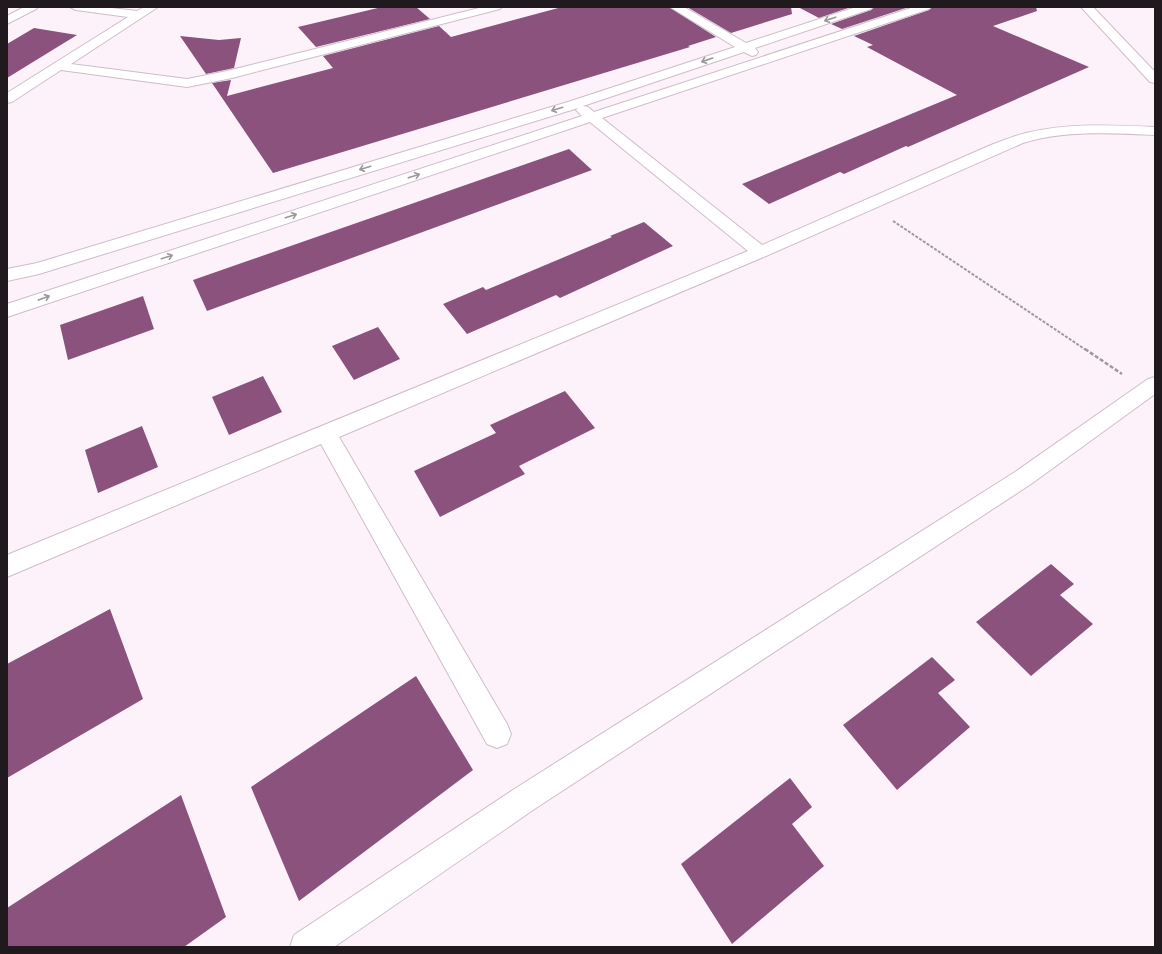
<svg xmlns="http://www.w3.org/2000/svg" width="1162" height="954" font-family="Overpass,sans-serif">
<rect width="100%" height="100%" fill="#fdf2f9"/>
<path fill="#8a527c" d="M382 7H416L430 19 316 47 298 27Z
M562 7H669L716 37 688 46 690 47 273 173 212 83 231 80 227 96 333 68 323 56 439 26 451 37Z
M687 7H791L792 14 731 33Z
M798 7H851L819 18Z
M874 7H909L842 29 831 24 871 10Z
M932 7H1036L1037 11 993 26 1089 67 908 147 906 146 844 174 840 172 769 204 742 184 957 95 867 47 873 45 854 36 929 10Z
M34 28 77 35 7 78V44Z
M180 36 219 40 241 38 234 68 206 74Z
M569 149 592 170 207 311 193 280Z
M644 222 673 246 560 298 556 295 467 334 443 304 483 287 486 290 612 237 610 236Z
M143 296 154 329 68 360 60 325Z
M378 327 400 359 354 380 332 346Z
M263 376 282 412 229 435 212 397Z
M565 391 595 428 519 466 525 474 440 517 414 471 496 433 490 425Z
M142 426 158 467 98 493 85 450Z
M1051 564 1074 584 1060 595 1093 624 1031 676 976 622Z
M110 609 143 699 7 778V664Z
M932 657 955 680 938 693 970 727 897 790 843 725Z
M416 676 473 770 299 901 251 787Z
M790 778 812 807 792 824 824 866 732 944 681 864Z
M181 795 226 917 184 947H7V908Z"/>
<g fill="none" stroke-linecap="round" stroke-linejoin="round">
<g stroke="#cebdc9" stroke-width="2">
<path id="street" d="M24 7H38L36 9 7 24V16Z
M70 7H103L137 11 144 7H158L71 64 187 79 227 71 483 7H502L500 9 232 78 187 87 61 70 12 102 7 103V93L128 17 76 10Z
M670 7H684L746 43 856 7H873L871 9 755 48 758 52 756 55 752 56 744 52 583 106 588 107 594 112 914 7H931L929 9 602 118 762 245 991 145C1002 141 1014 136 1026 133 1068 123 1112 125 1155 127V135C1114 133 1062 130 1023 143L766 256 339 437 507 724 511 734 507 744 497 748 487 744 321 444 7 577V555L748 251 590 122 7 317V304L582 116 576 110 578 108 39 274 7 281V269L37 263 571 101 735 47Z
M1081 7H1093L1155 72V83L1150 82Z
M1155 377V394L1031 484 536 808 334 947H290L294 935 516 788 1015 472 1148 379Z"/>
</g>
<path stroke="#a0979c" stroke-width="2" stroke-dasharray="3 1.5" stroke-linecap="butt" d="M893 221 1086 350"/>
<path stroke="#a0979c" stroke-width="2.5" stroke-dasharray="4 2" stroke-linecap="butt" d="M1085 349 1122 374"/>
<use href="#street" fill="#fff" fill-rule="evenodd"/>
</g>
<defs><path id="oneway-shaft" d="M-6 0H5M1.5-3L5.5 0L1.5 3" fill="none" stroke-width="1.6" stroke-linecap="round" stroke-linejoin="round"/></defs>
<g stroke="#9b989a">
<use href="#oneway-shaft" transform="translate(830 19) rotate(162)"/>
<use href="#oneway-shaft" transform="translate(707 60) rotate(161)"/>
<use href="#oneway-shaft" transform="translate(557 109) rotate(163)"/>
<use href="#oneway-shaft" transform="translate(365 168) rotate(163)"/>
<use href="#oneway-shaft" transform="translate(414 176) rotate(-18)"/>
<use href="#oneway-shaft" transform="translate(291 216) rotate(-18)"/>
<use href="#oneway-shaft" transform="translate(167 257) rotate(-18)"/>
<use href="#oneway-shaft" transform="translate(44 298) rotate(-20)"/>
</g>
<rect width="1162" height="954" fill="none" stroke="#201a1e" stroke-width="16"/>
</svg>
